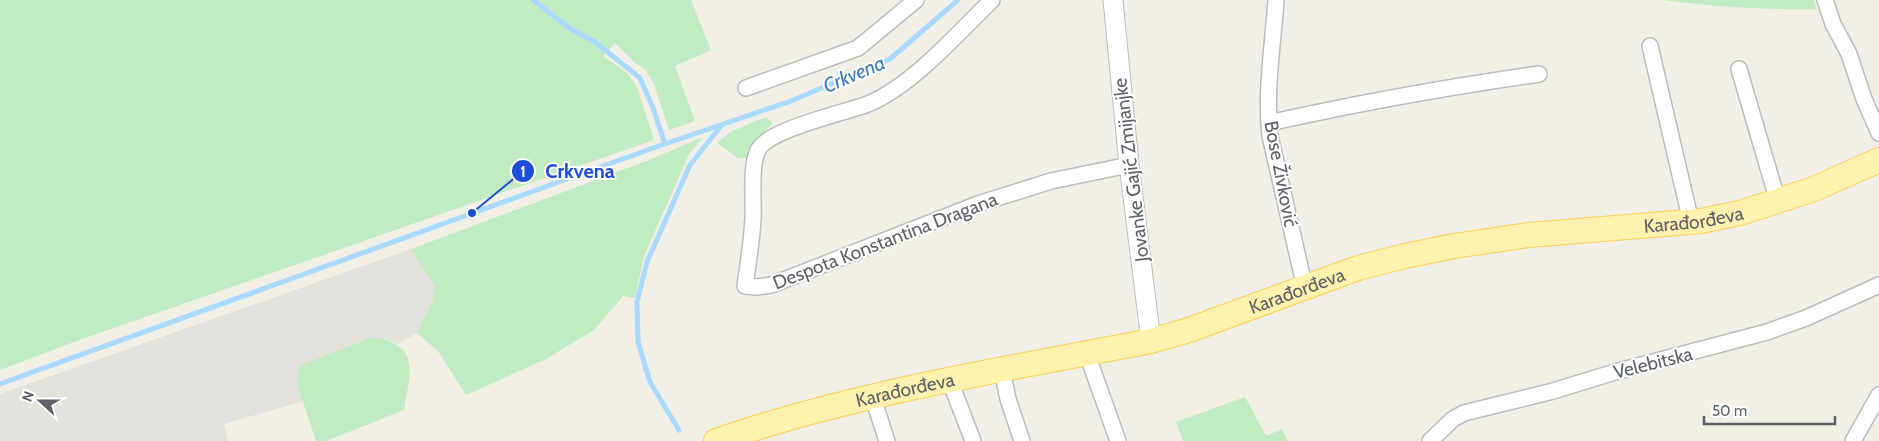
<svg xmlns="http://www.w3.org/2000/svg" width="1879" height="441" font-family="Cabin,sans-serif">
<rect width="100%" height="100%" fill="#f1efe6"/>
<path fill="#e2e1db" d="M411 249 434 285 433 300 417 333 398 344 385 339 297 384 304 401 224 424 228 441H0V394Z"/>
<path fill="#c1ebc1" d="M0 0H691L711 50 675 66 695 121 669 130 654 84 646 70 635 63 615 43 603 56 627 73 637 87 654 140 82 339 0 370Z
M1663 0H1814L1816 9C1764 10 1714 7 1663 0Z
M766 117 773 123 758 139 750 158H738L717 143 730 132Z
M703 137 689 154 644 256 635 298 623 296 594 330 546 359 466 395 438 351 417 333 433 300 434 285 411 249 649 160Z
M373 337C421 345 410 372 404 410L326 441H316L297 384 298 371 301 365Z
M1245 397 1266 436 1282 429 1288 441H1183L1176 422Z"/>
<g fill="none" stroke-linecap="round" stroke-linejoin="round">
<path stroke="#a9d9ff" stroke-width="5" d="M533 0 569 28 595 42 640 78 653 108 665 144
M0 384 653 148 791 101 890 59 958 0
M679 430 650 382 638 342 637 302 647 262 690 165 721 126"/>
<g stroke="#b9bcc1" stroke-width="18">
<path id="minor" d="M992 0C958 33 912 86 868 104 844 113 769 129 758 150 750 167 754 199 753 218 752 241 748 263 745 286L757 287 771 285 978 204 1051 181 1129 165
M1276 0C1273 45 1265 91 1270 136L1302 275 1307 286
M1825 0 1833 24 1849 54 1864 99 1879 133
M1650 46 1691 222
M1739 69 1778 202
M746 88 858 48 916 0
M1269 123C1358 103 1448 87 1539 74
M1087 354 1118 441
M1002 370 1008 399 1022 441
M950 381 973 441
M873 398 887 441
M1430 441 1453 419 1464 413 1553 391 1615 372 1767 332 1806 318 1879 285
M1853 441 1879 395"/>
</g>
<g stroke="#b9bcc1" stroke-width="21">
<path id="tertiary" d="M1113 0 1129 165 1151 341"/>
</g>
<g stroke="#ffcf52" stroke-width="26">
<g id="primary">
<path id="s1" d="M716 441C854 393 1007 369 1151 341L1189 330 1358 268 1405 256 1454 246 1529 235 1701 221 1740 213 1814 189 1879 160"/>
</g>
</g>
<use href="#minor" stroke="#fff" stroke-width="15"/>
<use href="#tertiary" stroke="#fff" stroke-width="19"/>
<use href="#primary" stroke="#fff2ae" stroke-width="24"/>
</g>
<g text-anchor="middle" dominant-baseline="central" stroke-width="4" stroke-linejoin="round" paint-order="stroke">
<g font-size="19" fill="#5d6268" stroke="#fff">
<text transform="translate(1131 170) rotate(-97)">Jovanke Gajić Zmijanjke</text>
<text transform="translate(1281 174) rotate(79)">Bose Živković</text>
<text stroke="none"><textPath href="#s1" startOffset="1006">Karađorđeva</textPath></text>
<text transform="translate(885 241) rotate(-21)">Despota Konstantina Dragana</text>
<text stroke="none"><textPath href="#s1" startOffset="601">Karađorđeva</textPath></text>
<text transform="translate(1653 363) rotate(-14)">Velebitska</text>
<text stroke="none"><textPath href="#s1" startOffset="196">Karađorđeva</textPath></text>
</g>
<g font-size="20" font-style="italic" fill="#3979be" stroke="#fff">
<text transform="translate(854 74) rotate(-23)">Crkvena</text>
</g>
</g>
<path fill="none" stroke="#1d4ed8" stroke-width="2" d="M472 213L523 171"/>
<g fill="#1d4ed8" stroke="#fff" stroke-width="2">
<circle cx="472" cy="213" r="5"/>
<circle cx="523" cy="171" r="12"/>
</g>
<g font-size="15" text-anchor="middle" font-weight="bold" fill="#fff">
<text x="523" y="177">1</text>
</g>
<g font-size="20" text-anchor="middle" font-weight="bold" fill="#1d4ed8" stroke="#fff" stroke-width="4" stroke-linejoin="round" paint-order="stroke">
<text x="580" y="178">Crkvena</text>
</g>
<g transform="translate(40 401) rotate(291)" stroke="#ffffff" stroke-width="4" paint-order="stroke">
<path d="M0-4L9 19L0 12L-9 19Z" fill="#5d6268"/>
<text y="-8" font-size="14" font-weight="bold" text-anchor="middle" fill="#5d6268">N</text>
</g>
<path d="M1704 416v8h131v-8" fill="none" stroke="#5d6268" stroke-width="2.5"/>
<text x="1712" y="416" font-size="15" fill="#5d6268" stroke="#ffffff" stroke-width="4" paint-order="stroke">50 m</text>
</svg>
